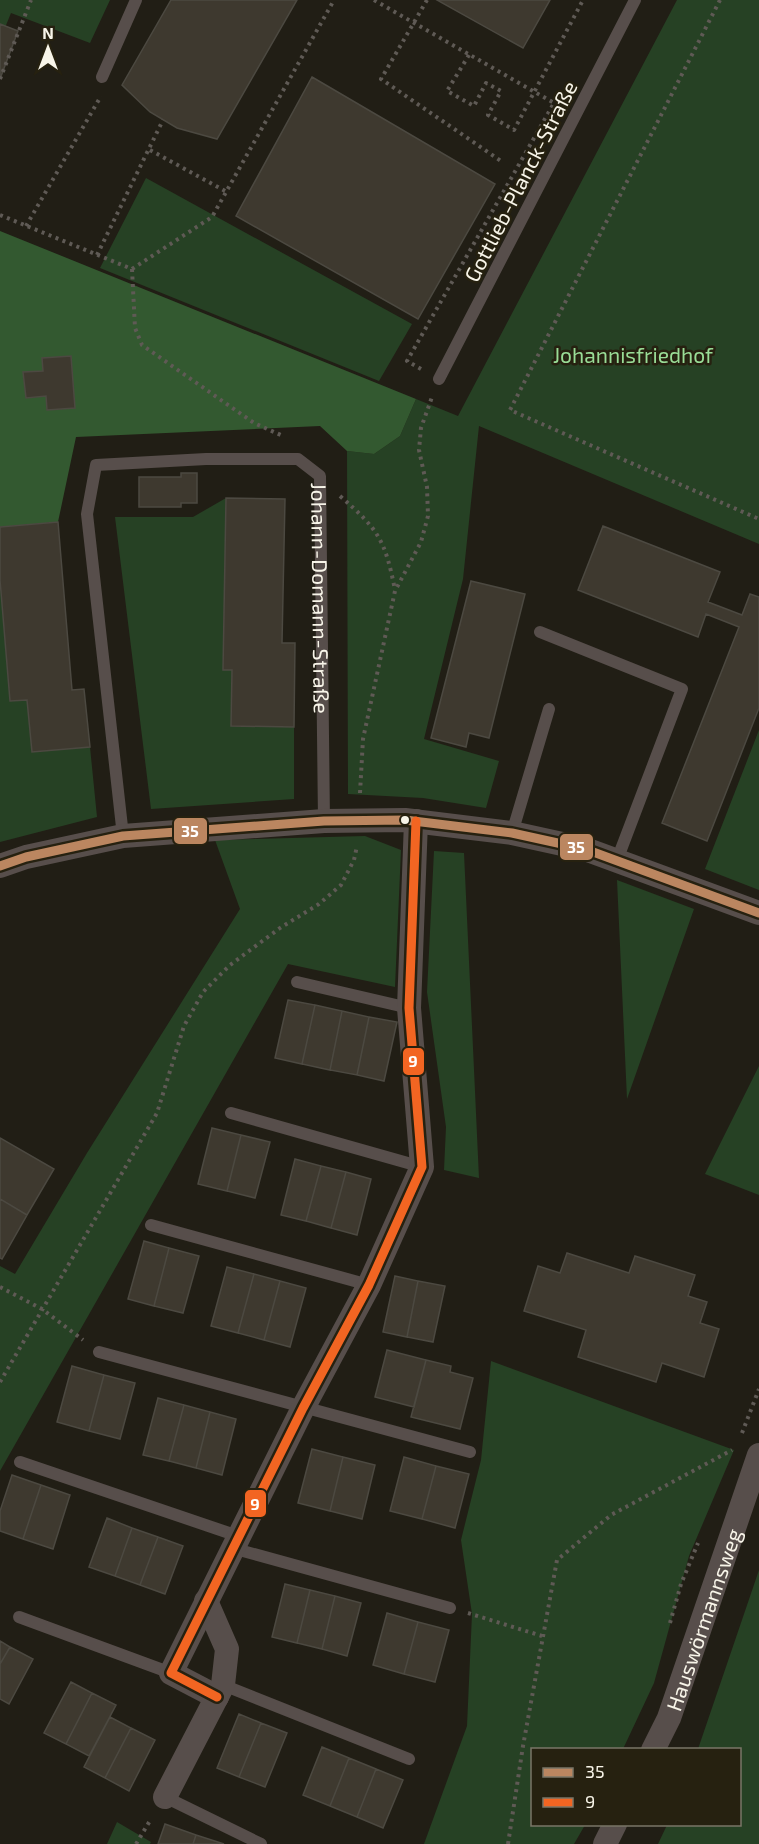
<svg xmlns="http://www.w3.org/2000/svg" width="759" height="1844" font-family="'Exo 2',sans-serif">
<rect width="100%" height="100%" fill="#211e15"/>
<path fill="#264124" d="M0 0H110L90 43 11 13 0 40Z
M677 0H759V544L479 426 463 579 424 739 499 761 486 808 423 798 348 794 347 451 374 454 400 436 416 399 458 416Z
M146 178 412 324 379 381 100 268Z
M226 498 223 669 232 670 231 726 294 727V799L151 809 115 517H193Z
M0 580 10 701 27 700 32 751 90 747 97 817 0 842Z
M759 730V890L705 869Z
M365 836 401 850 395 987 288 964 0 1471V1266L15 1274 87 1153 240 909 215 840Z
M434 851 464 853 479 1178 444 1170 446 1127 427 992Z
M617 880 694 909 627 1099Z
M759 1066V1195L705 1174Z
M491 1361 734 1450 689 1556 654 1683 623 1749 532 1750V1824L585 1825 574 1844H424L467 1726 472 1614 461 1540 481 1460Z
M759 1570V1844H658L667 1825 740 1824V1750L698 1749Z
M117 1822 151 1842 150 1844H107Z"/>
<path fill="#335930" d="M0 231 416 399 400 436 374 454 347 451 320 426 76 437 58 522 0 527Z"/>
<path fill="#3e392f" stroke="#4c4941" stroke-width="1.5" d="M171 0H297L217 139 177 128 150 112 122 85Z
M437 0H550L523 48Z
M0 24 18 31 0 79Z
M312 77 495 184 418 319 236 216Z
M71 356 75 408 47 410 46 396 26 398 23 372 43 371 42 358Z
M181 473H197V503H181V507H139V477H181Z
M226 498 285 499 282 643H295L294 727 231 726 232 670H223Z
M58 522 72 690 84 689 90 747 32 752 27 700 10 701 0 580V527Z
M603 526 720 572 708 602 742 615 750 594 759 597V708L707 841 662 823 739 627 706 614 698 637 578 590Z
M471 581 525 594 489 738 469 733 466 747 431 738Z
M288 1000 315 1005 302 1064 275 1058Z
M315 1005 342 1011 330 1070 302 1064Z
M342 1011 369 1017 357 1075 330 1070Z
M369 1017 397 1022 384 1081 357 1075Z
M212 1128 241 1135 227 1191 198 1184Z
M241 1135 270 1142 255 1198 227 1191Z
M0 1138 54 1169 27 1215 0 1199Z
M295 1159 321 1166 306 1221 281 1215Z
M321 1166 346 1172 331 1228 306 1221Z
M346 1172 371 1179 357 1235 331 1228Z
M0 1199 27 1215 2 1259 0 1258Z
M144 1241 169 1248 154 1306 128 1299Z
M169 1248 199 1256 183 1313 154 1306Z
M567 1253 629 1273 635 1256 695 1275 688 1296 707 1302 700 1323 719 1329 704 1377 662 1363 656 1382 578 1357 586 1330 524 1311 538 1266 560 1273Z
M227 1267 254 1274 238 1333 211 1326Z
M254 1274 280 1281 264 1340 238 1333Z
M395 1276 418 1281 407 1337 383 1332Z
M280 1281 306 1288 290 1347 264 1340Z
M418 1281 445 1286 433 1342 407 1337Z
M387 1350 426 1360 414 1407 375 1397Z
M426 1360 451 1366 450 1372 473 1378 460 1429 411 1417Z
M72 1366 104 1375 89 1431 57 1422Z
M104 1375 135 1383 120 1439 89 1431Z
M158 1398 184 1405 169 1461 143 1455Z
M184 1405 210 1412 196 1468 169 1461Z
M210 1412 236 1419 222 1475 196 1468Z
M312 1449 343 1457 330 1511 298 1503Z
M343 1457 375 1465 362 1519 330 1511Z
M404 1457 436 1466 422 1519 390 1511Z
M436 1466 469 1474 455 1528 422 1519Z
M12 1475 41 1485 23 1539 0 1531V1511Z
M41 1485 70 1495 53 1549 23 1539Z
M107 1518 132 1528 115 1576 89 1567Z
M132 1528 158 1537 140 1585 115 1576Z
M158 1537 183 1546 165 1594 140 1585Z
M285 1584 310 1590 297 1643 272 1637Z
M310 1590 335 1596 322 1649 297 1643Z
M335 1596 361 1603 347 1656 322 1649Z
M387 1613 418 1622 404 1674 373 1665Z
M418 1622 449 1630 435 1682 404 1674Z
M0 1641 10 1647 0 1664Z
M10 1647 33 1659 9 1704 0 1699V1664Z
M71 1682 92 1693 66 1744 44 1733Z
M92 1693 116 1705 89 1756 66 1744Z
M239 1714 261 1723 239 1777 217 1768Z
M110 1717 131 1728 105 1778 84 1767Z
M261 1723 287 1733 265 1787 239 1777Z
M131 1728 155 1740 129 1791 105 1778Z
M322 1747 349 1758 330 1806 303 1795Z
M349 1758 376 1769 357 1817 330 1806Z
M376 1769 403 1780 383 1828 357 1817Z
M165 1824 196 1835 193 1844H158Z
M196 1835 224 1844H193Z"/>
<g fill="none" stroke-linecap="round" stroke-linejoin="round">
<path stroke="#5f5a55" stroke-width="4" stroke-dasharray="3 4.5" stroke-linecap="butt" d="M374 0 554 103
M427 0 381 79 501 161
M720 0 510 410 759 519
M469 55 447 91 474 106 486 83 501 91 488 115 514 130 583 0
M0 79 31 0
M150 150 227 192
M0 215 132 269
M26 226 101 96
M97 255 163 120
M132 269 135 328 142 345 254 423 283 436
M132 269 212 217 334 0
M421 369 407 361 554 103
M340 496C379 530 385 540 395 590
M360 793 363 739 395 591 421 542 428 516 427 487 419 450 421 428 432 397
M0 1287 42 1309 83 1340
M0 1382 157 1113 184 1026 203 992 230 965 280 928 319 904 341 885 354 860 357 846
M742 1433 759 1389
M468 1613 542 1636
M670 1623 681 1584 698 1543
M136 1844 151 1819
M508 1844 523 1746 557 1560 611 1515 732 1450"/>
<g stroke="#574e4b" stroke-width="12">
<path d="M102 77 136 0"/>
<path d="M439 379 635 0"/>
<path d="M540 632 682 689 617 860"/>
<path d="M512 833 549 709"/>
<path id="s1" d="M123 836 87 514 96 465 206 459H298L320 476 324 821"/>
<path d="M297 982 409 1008"/>
<path d="M231 1113 422 1167"/>
<path d="M151 1225 369 1285"/>
<path d="M99 1352 470 1452"/>
<path d="M20 1462 238 1536"/>
<path d="M232 1548 450 1608"/>
<path d="M19 1617 171 1673"/>
<path d="M223 1685 409 1759"/>
<path d="M165 1797 261 1844"/>
</g>
<g stroke="#574e4b" stroke-width="24">
<path d="M0 866 26 857 123 836 324 821 405 820 512 833 585 849 759 913"/>
<path d="M217 1697 171 1673 303 1408 369 1285 422 1167 409 1008 416 821"/>
<path id="s2" d="M653 1750 669 1718 759 1455"/>
<path d="M165 1797 223 1685 227 1649 206 1601"/>
<path d="M605 1844 615 1824"/>
</g>
<g stroke="#262110" stroke-width="14">
<path id="bus-1" d="M0 866 26 857 123 836 324 821 405 820 512 833 585 849 759 913"/>
</g>
<g stroke="#262110" stroke-width="14">
<path id="bus-2" d="M217 1697 171 1673 303 1408 369 1285 422 1167 409 1008 416 821"/>
</g>
<use href="#bus-1" stroke="#bb8660" stroke-width="9"/>
<use href="#bus-2" stroke="#f26522" stroke-width="9"/>
</g>
<circle fill="#f8f5e9" stroke="#262110" stroke-width="2" cx="405" cy="820" r="5"/>
<g text-anchor="middle" dominant-baseline="central" stroke-width="5" stroke-linejoin="round" paint-order="stroke">
<g font-size="21" fill="#f8f5e9" stroke="#262110">
<text transform="translate(520 181) rotate(-63)">Gottlieb-Planck-Straße</text>
<text stroke="none"><textPath href="#s1" startOffset="726">Johann-Domann-Straße</textPath></text>
<text stroke="none"><textPath href="#s2" startOffset="140">Hauswörmannsweg</textPath></text>
</g>
<g font-size="21" fill="#99dc96" stroke="#262110">
<text x="633" y="354">Johannisfriedhof</text>
</g>
</g>
<g stroke="#262110" stroke-width="2">
<rect x="173" y="817" width="35" height="28" rx="6" fill="#bb8660"/>
<rect x="559" y="833" width="35" height="28" rx="6" fill="#bb8660"/>
<rect x="402" y="1047" width="23" height="29" rx="6" fill="#f26522"/>
<rect x="244" y="1489" width="23" height="29" rx="6" fill="#f26522"/>
</g>
<g font-size="16" text-anchor="middle" font-weight="bold" fill="#fff">
<text x="190" y="837">35</text>
<text x="576" y="853">35</text>
<text x="413" y="1067">9</text>
<text x="255" y="1510">9</text>
</g>
<rect x="531" y="1748" width="210" height="78" fill="#262110" stroke="#7a7667" stroke-width="1.5"/>
<rect x="543" y="1768" width="30" height="9" fill="#bb8660" stroke="#7a7667" stroke-width="1.5"/>
<text x="585" y="1778" font-size="18" fill="#f8f5e9">35</text>
<rect x="543" y="1798" width="30" height="9" fill="#f26522" stroke="#7a7667" stroke-width="1.5"/>
<text x="585" y="1808" font-size="18" fill="#f8f5e9">9</text>
<g transform="translate(48 48)" stroke="#262110" stroke-width="4.5" paint-order="stroke">
<path d="M0-4.5L10 22L0 15L-10 22Z" fill="#f8f5e9"/>
<text y="-9" font-size="16" font-weight="bold" text-anchor="middle" fill="#f8f5e9">N</text>
</g>
</svg>
